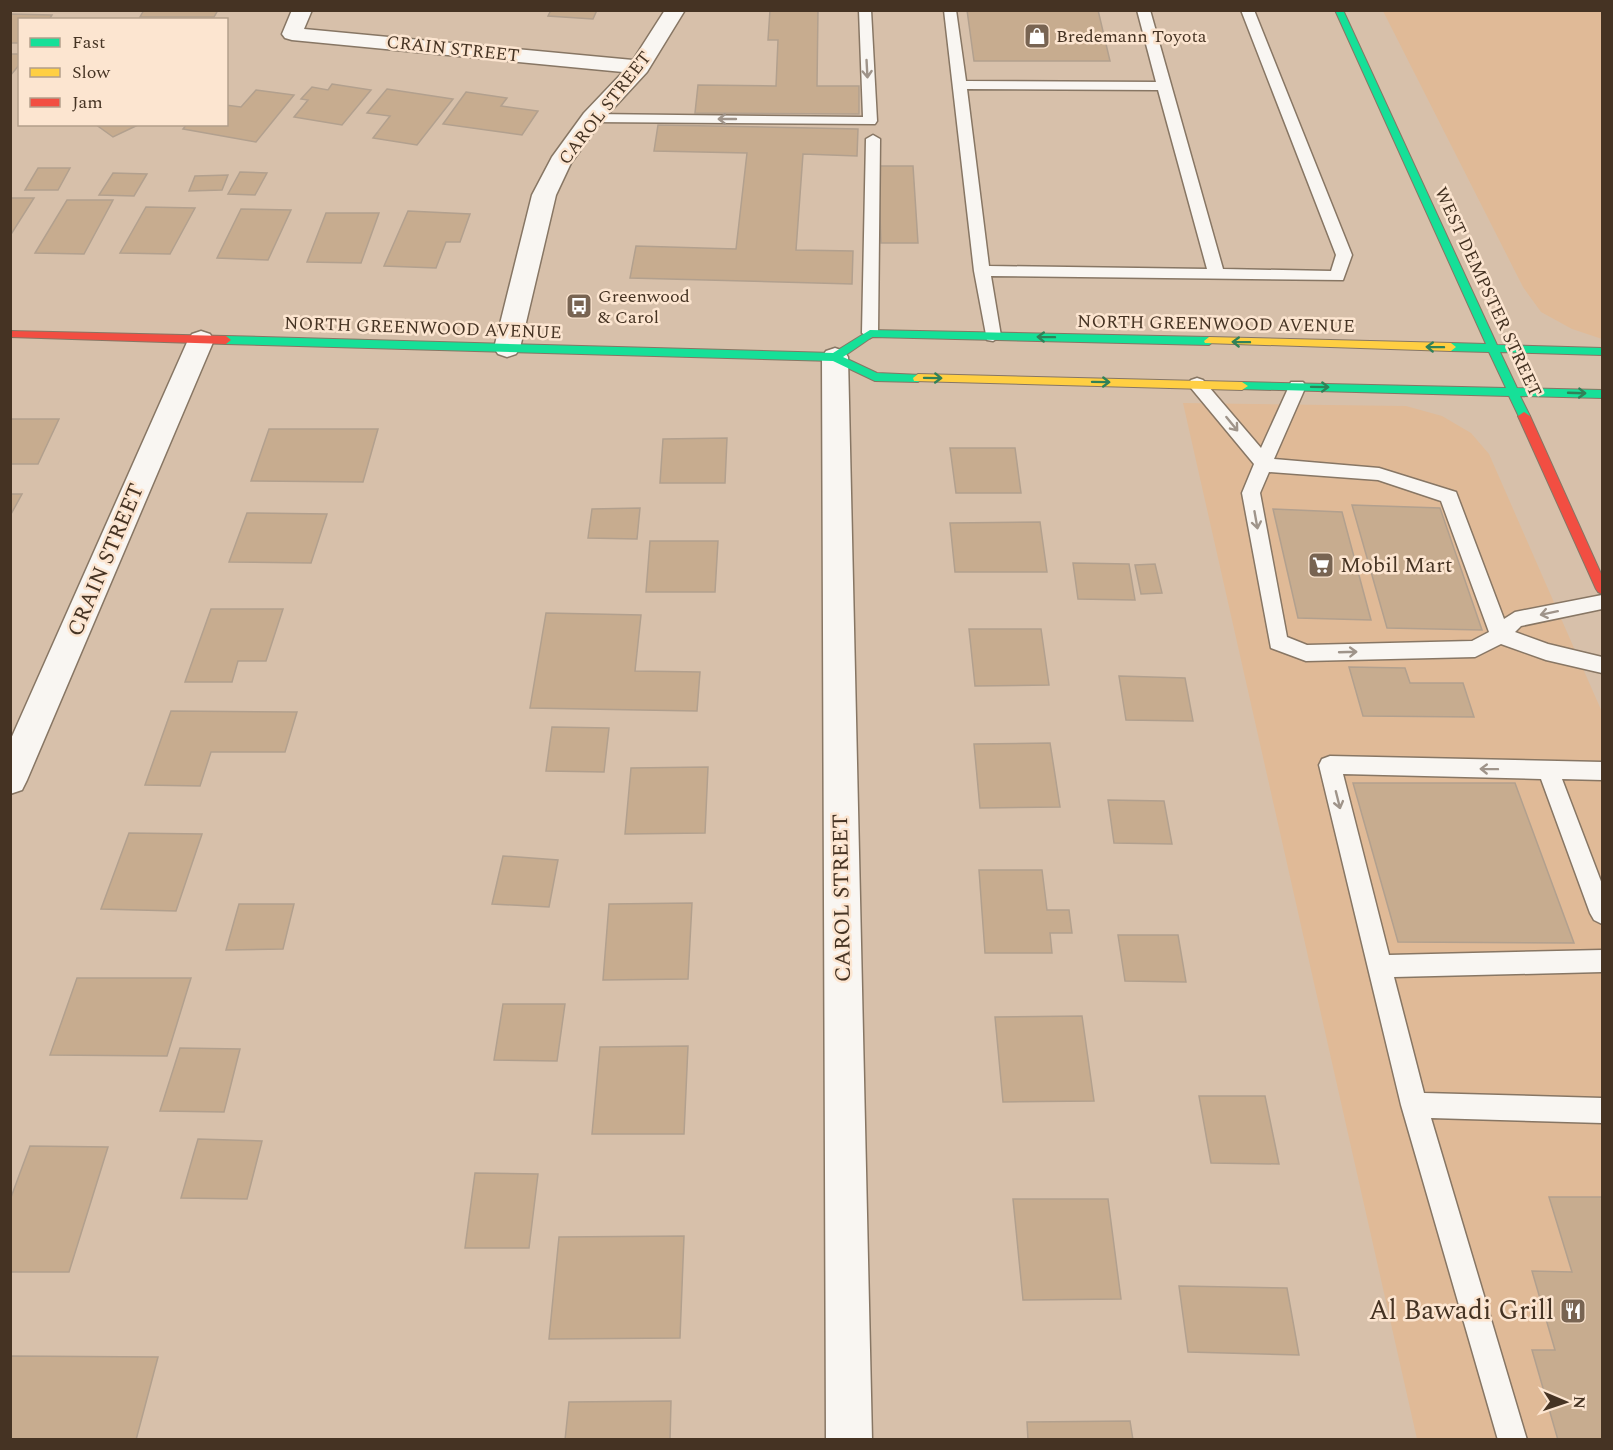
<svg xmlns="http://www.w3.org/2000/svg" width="1613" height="1450" font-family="Spectral,serif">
<rect width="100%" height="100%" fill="#d7c0aa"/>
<path fill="#e0ba97" d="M1383 11H1602V339L1572 329 1541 312 1523 287Z
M1183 403 1406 406 1442 416 1471 433 1489 454 1602 712V1439H1417Z"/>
<path fill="#c7ac8f" stroke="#b2a08e" stroke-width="1.5" d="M144 10H218L214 17H140Z
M551 10H597L593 19 548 16Z
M770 10H818L817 86H859V114L695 113 698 85 776 86 778 40H768Z
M967 10H1098L1110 61H974Z
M10 14 52 15 49 20H20V43H10Z
M10 54H20V64L10 76Z
M332 84 371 90 342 125 294 117 308 100 301 99 312 87 328 90Z
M387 89 453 99 417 145 373 138 390 116 367 113Z
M256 90 294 95 256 142 183 129 187 124H226V105L241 107Z
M466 92 507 98 501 106 538 111 522 135 443 124Z
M95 124H140L113 137Z
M658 125 858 129 857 156 803 154 796 250 853 251 852 284 630 278 636 246 736 249 747 153 654 151Z
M878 166H913L918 243H881Z
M38 168H70L58 190H25Z
M240 172 267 173 255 195 228 194Z
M113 173 147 174 134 196 99 195Z
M228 175 222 190 189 191 195 176Z
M10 198H34L10 236Z
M67 200H113L84 254 35 253Z
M146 207 195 208 170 254 120 253Z
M241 209 291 210 268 260 217 258Z
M408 211 470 214 460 242H446L436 268 384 266Z
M326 213H379L361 263 307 262Z
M10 419H59L38 464H10Z
M269 429H378L363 482 251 481Z
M727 438 725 483H660L663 439Z
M950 448H1015L1021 493H956Z
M10 494H22L10 516Z
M1352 505 1440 508 1482 630 1387 628Z
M640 508 637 539 588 538 592 509Z
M1273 509 1342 512 1371 620 1298 618Z
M247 513 327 514 311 563 229 562Z
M1040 522 1047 572H955L950 523Z
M650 541H718L715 592H646Z
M1073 563 1129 564 1135 600 1078 599Z
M1155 564 1162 593 1141 594 1135 565Z
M211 609H283L266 661H238L232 682H185Z
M546 613 641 615 635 671 700 672 697 711 530 708Z
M969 629H1041L1049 685 975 686Z
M1349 667 1405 668 1410 683H1463L1474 717 1363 716Z
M1119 676 1185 678 1193 721 1126 720Z
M171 711 297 712 285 752H211L200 786 145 785Z
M552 727 609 728 604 772 546 771Z
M1050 743 1060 807 980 808 974 744Z
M708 767 705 833 625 834 631 768Z
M1353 783H1515L1574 943 1398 942Z
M1108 800 1164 801 1172 844 1114 843Z
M129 833 202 834 176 911 101 909Z
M503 856 558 860 549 907 492 904Z
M979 870H1042L1047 910H1069L1072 933H1050L1052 953H985Z
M692 903 688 979 603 980 609 904Z
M239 904H294L283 949 226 950Z
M1118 935H1178L1186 982 1125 981Z
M77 978H191L167 1056 50 1055Z
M503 1004H565L557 1061 494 1060Z
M1082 1016 1094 1101 1003 1102 995 1017Z
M688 1046 684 1134H592L600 1047Z
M180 1048 240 1049 224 1112 160 1111Z
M1199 1096H1265L1279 1164 1211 1163Z
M198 1139 262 1141 247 1199 181 1198Z
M30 1146 108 1147 69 1272H10V1200Z
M475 1173 538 1174 529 1248H465Z
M1549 1197H1602V1440H1558L1532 1350H1555L1532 1271 1572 1272Z
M1013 1199H1108L1121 1299 1023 1300Z
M684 1236 680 1338 549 1339 559 1237Z
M1179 1286 1287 1288 1299 1355 1188 1352Z
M10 1356 158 1357 136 1440H10Z
M671 1401 670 1440H565L569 1402Z
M1130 1421 1133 1440H1028L1027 1422Z"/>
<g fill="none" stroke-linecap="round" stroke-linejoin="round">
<g stroke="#877664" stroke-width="3">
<path id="lane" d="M859 10H871L877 121 875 124 592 122 585 118 592 114 863 117Z
M944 10H956L966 81 1156 82 1137 10H1150L1223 269 1331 271 1336 255 1241 10H1254L1352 255 1343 280 991 276 1001 336 993 341 987 340 974 271ZM967 89 1158 90 1207 269 989 266Z
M873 135 880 139 878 333 870 338 862 333 866 139Z
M1197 378 1203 380 1261 448 1291 382H1303L1306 386 1274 459 1379 468 1456 492 1504 619 1515 612 1602 595V609L1521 626 1515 632 1548 644 1602 657V673L1546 660 1501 644 1475 657 1306 661 1271 648 1242 493 1254 464 1191 388 1188 384 1191 380ZM1269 472 1378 480 1441 501 1489 632 1472 641 1307 645 1287 637 1260 493Z
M1330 756 1602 762V780L1562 779 1602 884V924L1594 920 1590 913 1541 779 1343 774 1389 955 1602 950V972L1394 977 1424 1093 1602 1098V1123L1431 1118 1527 1440H1498L1401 1105 1319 765 1322 759Z"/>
</g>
<g stroke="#877664" stroke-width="3">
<path id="street" d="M292 10H312L304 29 633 60 665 10H685L647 72 600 123 571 163 556 195 520 348 516 354 507 357 498 354 494 348 532 195 552 157 584 113 623 72 292 40 285 38 282 34Z
M201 331 210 334 214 340 27 780 22 790 10 794V741L188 340 192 334Z
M835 348 844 351 848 357 872 1440H826L822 357 826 351Z"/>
</g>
<g stroke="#877664" stroke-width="2">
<path id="fast" d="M1335 10H1343L1497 345 1602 348V355L1500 352 1517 388 1602 390V398L1520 396 1530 416 1524 420 1520 419 1509 396 1238 389 1236 386 1242 382 1506 388 1489 352 1451 351 1446 347 1451 343 1486 344Z
M870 330 1209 337 1214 341 1209 345 872 337 843 357 877 373 922 375 923 378 918 382 875 381 833 361 226 344 221 340 226 336 833 353Z"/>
</g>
<g stroke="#877664" stroke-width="2">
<path id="slow" d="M1209 337 1451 343 1456 347 1451 351 1205 343 1204 341Z
M918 374 1242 382 1248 386 1242 390 914 381 913 378Z"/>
</g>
<g stroke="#877664" stroke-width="2">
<path id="jam" d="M10 331 226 336 231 340 226 344 10 337Z
M1524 412 1530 416 1602 576V594L1598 592 1596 589 1518 416Z"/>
</g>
<use href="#lane" fill="#f9f6f2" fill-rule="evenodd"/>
<use href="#street" fill="#f9f6f2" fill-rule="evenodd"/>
<use href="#fast" fill="#16e098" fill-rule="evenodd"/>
<use href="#slow" fill="#ffcf43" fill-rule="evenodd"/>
<use href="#jam" fill="#f24e42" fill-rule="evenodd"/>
</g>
<defs><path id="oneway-shaft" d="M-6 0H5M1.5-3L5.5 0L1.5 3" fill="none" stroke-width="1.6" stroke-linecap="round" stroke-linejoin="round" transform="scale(1.5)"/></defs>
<g stroke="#9f948a">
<use href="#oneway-shaft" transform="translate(867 69) rotate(87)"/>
<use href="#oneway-shaft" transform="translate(727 119) rotate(-180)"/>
<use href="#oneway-shaft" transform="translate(1232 424) rotate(51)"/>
<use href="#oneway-shaft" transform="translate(1256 520) rotate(80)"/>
<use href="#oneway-shaft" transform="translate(1549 613) rotate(168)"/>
<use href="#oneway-shaft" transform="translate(1348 652) rotate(-2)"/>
<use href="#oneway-shaft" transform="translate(1489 769) rotate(-179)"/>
<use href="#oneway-shaft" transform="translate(1338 800) rotate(76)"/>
</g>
<g stroke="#308158">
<use href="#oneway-shaft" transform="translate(1046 337) rotate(-179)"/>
<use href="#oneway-shaft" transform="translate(1241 342) rotate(-179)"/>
<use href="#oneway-shaft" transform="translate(1435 347) rotate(-179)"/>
<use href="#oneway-shaft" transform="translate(933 378) rotate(1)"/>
<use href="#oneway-shaft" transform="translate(1101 382) rotate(1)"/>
<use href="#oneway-shaft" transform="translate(1320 387) rotate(1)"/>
<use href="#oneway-shaft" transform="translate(1577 393) rotate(2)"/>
</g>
<defs>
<g id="shop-square" transform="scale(1.35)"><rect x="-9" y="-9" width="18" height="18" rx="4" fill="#786452" stroke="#fce5d0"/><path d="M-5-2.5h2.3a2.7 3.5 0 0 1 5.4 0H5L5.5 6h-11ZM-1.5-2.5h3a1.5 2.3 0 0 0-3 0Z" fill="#fff"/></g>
<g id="bus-square" transform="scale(1.35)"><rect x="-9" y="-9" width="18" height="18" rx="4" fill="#786452" stroke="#fce5d0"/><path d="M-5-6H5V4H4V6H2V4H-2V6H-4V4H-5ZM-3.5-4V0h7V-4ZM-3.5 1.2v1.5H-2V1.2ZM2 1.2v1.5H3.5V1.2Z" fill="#fff"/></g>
<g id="supermarket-square" transform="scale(1.35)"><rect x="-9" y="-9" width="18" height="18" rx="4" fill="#786452" stroke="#fce5d0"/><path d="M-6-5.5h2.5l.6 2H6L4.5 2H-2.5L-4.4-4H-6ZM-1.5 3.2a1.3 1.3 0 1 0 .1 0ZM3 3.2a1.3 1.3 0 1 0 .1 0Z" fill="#fff"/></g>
<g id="restaurant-square" transform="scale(1.35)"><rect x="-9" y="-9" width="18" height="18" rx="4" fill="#786452" stroke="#fce5d0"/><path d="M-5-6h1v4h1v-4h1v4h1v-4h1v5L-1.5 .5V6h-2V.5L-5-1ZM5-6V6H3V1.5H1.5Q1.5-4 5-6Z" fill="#fff"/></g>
</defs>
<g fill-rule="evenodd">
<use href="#shop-square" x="1037" y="36"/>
<use href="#bus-square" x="579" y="306"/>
<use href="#supermarket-square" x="1321" y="565"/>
<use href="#restaurant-square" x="1573" y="1311"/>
</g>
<g text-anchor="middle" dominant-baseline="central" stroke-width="5" stroke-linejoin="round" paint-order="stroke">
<g font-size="18" fill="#453323" stroke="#fce5d0" text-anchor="start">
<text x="1056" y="36">Bredemann Toyota</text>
<text x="598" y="296">Greenwood<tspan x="598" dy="21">&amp; Carol</tspan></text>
</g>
<g font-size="18" fill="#453323" stroke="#fce5d0">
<text transform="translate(453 49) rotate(6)">CRAIN STREET</text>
<text transform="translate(605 108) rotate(-52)">CAROL STREET</text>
<text transform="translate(1488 292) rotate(65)">WEST DEMPSTER STREET</text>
<text transform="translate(1216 324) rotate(1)">NORTH GREENWOOD AVENUE</text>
<text transform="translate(423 328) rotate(2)">NORTH GREENWOOD AVENUE</text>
</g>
<g font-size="22" fill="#453323" stroke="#fce5d0">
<text transform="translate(106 560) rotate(-67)">CRAIN STREET</text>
<text transform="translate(842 898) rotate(-91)">CAROL STREET</text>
</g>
<g font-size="22" fill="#453323" stroke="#fce5d0" text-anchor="start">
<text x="1340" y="565">Mobil Mart</text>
</g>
<g font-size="27" fill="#453323" stroke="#fce5d0" text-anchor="end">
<text x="1554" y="1311">Al Bawadi Grill</text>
</g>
</g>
<rect width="1613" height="1450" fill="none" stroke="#453323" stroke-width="24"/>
<rect x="18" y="18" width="210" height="108" fill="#fce5d0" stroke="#b39e8b" stroke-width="1.5"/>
<rect x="30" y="38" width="30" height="9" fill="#16e098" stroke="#b39e8b" stroke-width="1.5"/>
<text x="72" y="48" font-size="18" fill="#453323">Fast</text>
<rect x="30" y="68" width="30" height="9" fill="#ffcf43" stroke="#b39e8b" stroke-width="1.5"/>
<text x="72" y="78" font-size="18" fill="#453323">Slow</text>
<rect x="30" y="98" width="30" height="9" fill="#f24e42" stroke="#b39e8b" stroke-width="1.5"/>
<text x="72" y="108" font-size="18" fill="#453323">Jam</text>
<g transform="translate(1565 1402) rotate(92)" stroke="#fce5d0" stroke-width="4.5" paint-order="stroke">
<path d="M0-4.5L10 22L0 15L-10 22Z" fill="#453323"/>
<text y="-9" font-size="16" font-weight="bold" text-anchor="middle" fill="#453323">N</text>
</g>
</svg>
